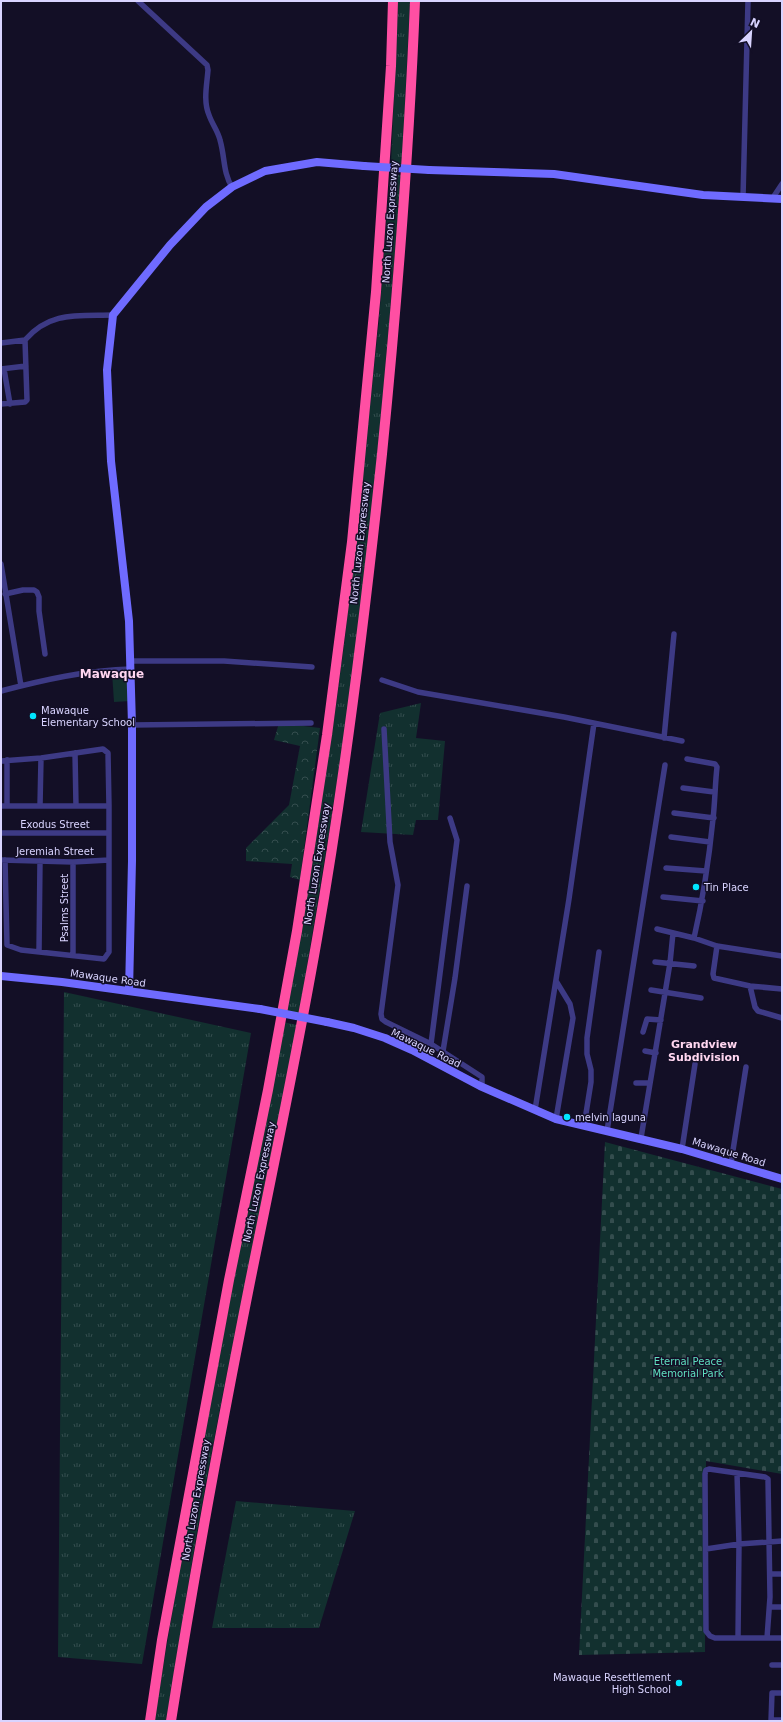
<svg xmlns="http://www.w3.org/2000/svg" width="783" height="1722" font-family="'DejaVu Sans',sans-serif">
<defs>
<pattern id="grass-tufts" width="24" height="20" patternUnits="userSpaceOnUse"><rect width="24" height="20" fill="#12302f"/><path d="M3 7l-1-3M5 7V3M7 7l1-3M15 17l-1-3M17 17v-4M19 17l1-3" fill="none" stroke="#344d4e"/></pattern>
<pattern id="forest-crowns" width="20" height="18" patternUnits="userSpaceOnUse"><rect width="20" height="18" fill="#12302f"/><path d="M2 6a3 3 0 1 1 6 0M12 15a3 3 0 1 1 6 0" fill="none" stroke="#344d4e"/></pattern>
<pattern id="cemetery-stones" width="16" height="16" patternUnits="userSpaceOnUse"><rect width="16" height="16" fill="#12302f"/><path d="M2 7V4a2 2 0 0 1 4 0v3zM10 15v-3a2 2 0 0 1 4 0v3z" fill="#344d4e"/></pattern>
</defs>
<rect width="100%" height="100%" fill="#130f26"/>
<path fill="url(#grass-tufts)" d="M398 1H410L402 165 391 164Z
M390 174 402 175C388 329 377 484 357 637 342 764 319 890 299 1016L285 1013 334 720 345 638 379 321Z
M421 703 416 738 445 741 438 820H416L413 835 361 832 380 713Z
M64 992 251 1033 142 1664 58 1657Z
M283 1022 297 1025 220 1408 197 1532 166 1721H154L186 1531Z
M236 1501 355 1511 319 1628H212Z"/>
<path fill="url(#forest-crowns)" d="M279 723 320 728 300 880 290 877 292 864 246 861V848L289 805 300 746 274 740Z"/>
<path fill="url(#cemetery-stones)" d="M605 1142 782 1189V1474L706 1461 705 1652 579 1655Z"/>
<path fill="#12302f" d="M130 672 131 701 114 702 112 673Z"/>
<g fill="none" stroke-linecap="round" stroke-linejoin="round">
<path stroke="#3d3a85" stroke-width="5.5" d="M138 1 207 65 208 70C207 84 203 101 209 115 212 124 218 131 220 140 225 157 223 173 232 187
M743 197 748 1
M772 199 782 184
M1 343 25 340C50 311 78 316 113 315
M1 369 26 366
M4 369 10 404
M1 404 25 402 27 400 25 340
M1 564 21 686
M5 594 23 590H34L37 592 39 597V611L45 654
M131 661H224L312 667
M382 680 418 692 564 717 682 741
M1 691C43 680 87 670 131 669
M132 725 311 723
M384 729 390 842 398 885 381 1014 382 1019 386 1022 431 1044 482 1077V1083L480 1086
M664 738 674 634
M75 753 76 806
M687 759 715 764 717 767C715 785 715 802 713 819 709 859 703 899 694 938
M1 761 41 758 103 749 108 753 109 806V952L104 959 21 950 7 945 5 860
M683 788 714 792
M1 806H109
M7 806V760
M40 806 41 758
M674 813 714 818
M1 833H109
M671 837 710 842
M1 860 73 862 109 860
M666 868 706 871
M663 897 703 901
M657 929 694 938 717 946 782 956
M717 946 713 974 714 978 750 986 782 989
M39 951 40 861
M73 954V862
M655 962 694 966
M556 981 570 1004 573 1018 556 1119
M750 986 755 1007 758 1011 782 1018
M651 990 701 998
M643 1032 647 1019 661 1020
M431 1044 457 840 450 818
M443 1051 455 978 467 886
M645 1051 656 1053
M636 1083H650
M535 1110 569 899 594 723
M584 1126 591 1082V1070L587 1054V1038L599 952
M607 1131 665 765
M641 1138 670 963 673 933
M682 1149 695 1064
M731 1163 746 1067
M737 1473 739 1544 738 1638
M706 1549 739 1544 782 1541
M770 1574H782
M770 1607H782
M767 1638 770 1597 768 1479 765 1477 709 1469 706 1470 705 1474 706 1631 710 1636 715 1638H782
M772 1665H782
M771 1720H782
M771 1721 772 1693H782"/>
<path stroke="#6f6bff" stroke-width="8" d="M429 170 554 174 703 195 782 199
M1 976 62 982 260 1009
M129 991 132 861V725L129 621 111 461 107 370 113 315 170 245 206 207 232 187 265 171 317 162 364 166
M327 1022 354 1028 385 1038 412 1050 480 1086 556 1119 682 1149 782 1179"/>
<path stroke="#ff4fa3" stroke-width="10" d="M150 1721 162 1640 229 1280 268 1090 297 931 327 735 352 542 376 292 391 66 393 1
M171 1721C194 1574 221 1428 250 1282 273 1168 297 1054 317 939 345 779 365 616 382 454 397 303 409 153 415 1"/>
<path stroke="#6f6bff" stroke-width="8" d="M364 166 429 170
M260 1009 327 1022"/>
</g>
<g fill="#00e5ff" stroke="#130f26" stroke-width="1.5">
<circle cx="33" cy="716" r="4"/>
<circle cx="696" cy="887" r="4"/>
<circle cx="567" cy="1117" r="4"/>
<circle cx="679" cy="1683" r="4"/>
</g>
<g text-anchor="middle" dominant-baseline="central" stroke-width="3" stroke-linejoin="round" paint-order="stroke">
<g font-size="10" fill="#d9d4ff" stroke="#130f26">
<text transform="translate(390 222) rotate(-86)">North Luzon Expressway</text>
<text transform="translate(360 543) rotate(-84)">North Luzon Expressway</text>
<text x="55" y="824">Exodus Street</text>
<text x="55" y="851">Jeremiah Street</text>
<text transform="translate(317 864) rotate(-81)">North Luzon Expressway</text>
<text transform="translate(64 908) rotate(-90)">Psalms Street</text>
<text transform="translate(108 978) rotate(8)">Mawaque Road</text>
<text transform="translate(426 1048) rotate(26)">Mawaque Road</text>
<text transform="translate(729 1152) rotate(17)">Mawaque Road</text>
<text transform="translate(259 1182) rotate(-78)">North Luzon Expressway</text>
<text transform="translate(196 1500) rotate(-80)">North Luzon Expressway</text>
</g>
<g font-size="10" fill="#d9d4ff" stroke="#130f26" text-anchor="start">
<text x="41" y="710">Mawaque<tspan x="41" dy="12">Elementary School</tspan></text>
<text x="704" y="887">Tin Place</text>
<text x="575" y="1117">melvin laguna</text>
<text x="671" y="1677" text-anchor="end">Mawaque Resettlement<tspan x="671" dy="12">High School</tspan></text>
</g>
<g font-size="10" fill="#5fe0c0" stroke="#130f26">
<text x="688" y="1361">Eternal Peace<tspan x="688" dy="12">Memorial Park</tspan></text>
</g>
<g font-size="11" font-weight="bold" fill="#ffd6f0" stroke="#130f26">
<text x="704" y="1044">Grandview<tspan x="704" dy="13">Subdivision</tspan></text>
</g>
<g font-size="12" font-weight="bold" fill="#ffd6f0" stroke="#130f26">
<text x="112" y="674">Mawaque</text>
</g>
</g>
<rect width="783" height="1722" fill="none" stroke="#d9d4ff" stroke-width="4"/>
<g transform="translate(751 32) rotate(25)" stroke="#130f26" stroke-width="3" paint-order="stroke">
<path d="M0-3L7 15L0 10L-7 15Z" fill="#d9d4ff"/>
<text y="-6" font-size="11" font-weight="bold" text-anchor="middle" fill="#d9d4ff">N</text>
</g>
</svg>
